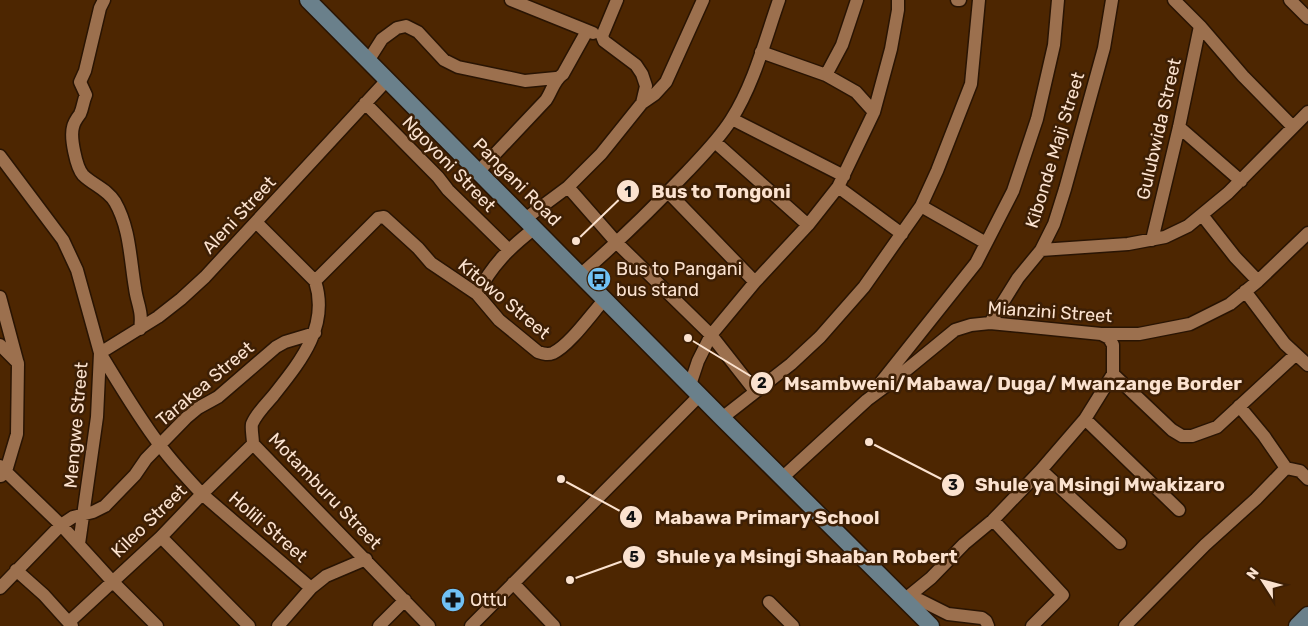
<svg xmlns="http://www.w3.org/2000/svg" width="1308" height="626" font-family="Rubik,sans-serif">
<rect width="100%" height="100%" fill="#4d2601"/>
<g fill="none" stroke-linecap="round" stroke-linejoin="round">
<g stroke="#291403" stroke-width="15">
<path id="minor" d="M104 0 100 8 85 71 80 82 86 95C83 101 83 108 80 114 77 118 74 122 73 127 70 137 76 167 83 175 93 185 107 189 115 202 130 228 130 259 135 288 137 304 143 311 140 329
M511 0 593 33
M957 0H960
M1174 0 1200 26 1243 76 1293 127
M1290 0 1308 18
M761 52 826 75 856 92 874 112
M368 61 382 39 397 28 406 26 418 32 444 60 458 67 525 81 556 78
M826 75 842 45 857 0
M365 103 438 177 448 190 508 249
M642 103 655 94 666 82 703 0
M732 119 844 176
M1179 127 1241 181
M715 142 808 225
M0 156 63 240 77 270 100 353 97 417 79 544
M478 172 546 100C552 91 554 80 563 74L587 31
M568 187 617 243 711 335 755 391
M838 187 902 234
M668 192 755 282
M921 206 986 243
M1202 215 1235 257 1258 281
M525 219 568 187 601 154 642 103 646 86 642 74 636 65 604 41 602 36 617 0
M256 222 315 281C330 327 299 363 273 396 266 404 256 414 252 424 251 429 253 438 253 444L429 626
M1152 240 1179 127 1200 26
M1041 250 1128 244 1165 237 1188 226 1228 193 1308 112
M580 275C618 242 653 208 687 172 703 155 719 139 731 120 754 84 765 40 779 0
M315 281 378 218 384 217 418 248 431 263 477 294 499 320 538 352C544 354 548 355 553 353 570 345 592 313 605 299
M1245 291 1285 344 1308 365
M477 294C492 265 509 248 535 228
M0 297 18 364 17 434 6 471 1 476
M990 323 1018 278 1041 250 1054 224 1065 189 1104 48 1112 0
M0 345 18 363
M1113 374 1172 430 1182 436H1192L1217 427 1295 355
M690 385 698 361 711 335 755 282 808 225 838 187 874 112 891 49 898 10V0
M878 386 976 263 1013 191 1037 119 1054 45 1058 0
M1239 406 1264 436 1286 468
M722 418 791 364 820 337 864 287 921 206 937 171 971 84 979 0
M1085 419 1179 510
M0 466 61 525 112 581 157 626
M1286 468 1300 471 1308 479
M1041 470 1120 543
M783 477 867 400 894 380 955 330 971 325 990 323 1101 334H1139L1190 324 1230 304 1258 281 1308 233
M993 520 1063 595 1032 626
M161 537 249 626
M16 570 44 595 72 626
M513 583 554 626
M0 588 61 525 73 517 93 512 105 506 135 475 146 459 186 418 198 408 218 397 276 347 285 342 315 333
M311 588 202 494C187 478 172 462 159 444 137 415 119 384 100 353L158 317 181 299 205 277 387 80
M904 600 931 578 964 544 993 520 1041 470 1085 419 1113 374V345L1109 338 1101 334
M904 600H920L948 614 982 618 986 621 988 626
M769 602 793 626
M69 622 161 537 202 494 253 444
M278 626 311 588 326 576 366 559
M379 626 405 600
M471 626 700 395
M1125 626 1205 545 1256 499 1286 468"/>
</g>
<g stroke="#291403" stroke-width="19">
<path id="major" d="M308 0 722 418 931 626
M1297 626 1308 615"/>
</g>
<use href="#minor" stroke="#9c704e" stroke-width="12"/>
<use href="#major" stroke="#6a808b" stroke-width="16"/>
</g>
<defs>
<g id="bus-disc" transform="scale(1.25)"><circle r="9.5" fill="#71c1f4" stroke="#3d1f05"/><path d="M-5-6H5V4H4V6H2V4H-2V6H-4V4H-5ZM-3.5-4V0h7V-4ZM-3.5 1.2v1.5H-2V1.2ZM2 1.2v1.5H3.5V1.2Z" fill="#111"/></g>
<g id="pharmacy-disc" transform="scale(1.25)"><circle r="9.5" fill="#71c1f4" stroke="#3d1f05"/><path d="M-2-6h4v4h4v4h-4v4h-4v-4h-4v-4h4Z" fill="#111"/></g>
</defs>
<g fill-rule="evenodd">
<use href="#bus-disc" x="599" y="279"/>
<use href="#pharmacy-disc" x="453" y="600"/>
</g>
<g text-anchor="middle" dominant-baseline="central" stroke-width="5" stroke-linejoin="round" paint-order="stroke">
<g font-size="18" fill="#fbe2cf" stroke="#3d1f05">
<text transform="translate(1159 129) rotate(-77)">Gulubwida Street</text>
<text transform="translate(1055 150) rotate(-73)">Kibonde Maji Street</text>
<text transform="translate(449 164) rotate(46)">Ngoyoni Street</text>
<text transform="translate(517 182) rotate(45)">Pangani Road</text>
<text transform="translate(239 215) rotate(-47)">Aleni Street</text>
<text transform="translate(504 299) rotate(40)">Kitowo Street</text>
<text transform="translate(1050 312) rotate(4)">Mianzini Street</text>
<text transform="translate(205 384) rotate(-40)">Tarakea Street</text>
<text transform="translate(76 425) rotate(-85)">Mengwe Street</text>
<text transform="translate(325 491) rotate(46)">Motamburu Street</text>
<text transform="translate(149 521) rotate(-44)">Kileo Street</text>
<text transform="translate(268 527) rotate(41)">Holili Street</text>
</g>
<g font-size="18" fill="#fbe2cf" stroke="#3d1f05" text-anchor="start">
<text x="616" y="269">Bus to Pangani<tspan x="616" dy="21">bus stand</tspan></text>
<text x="470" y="600">Ottu</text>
</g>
</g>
<path fill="none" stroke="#fbe2cf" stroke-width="2" d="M576 241L628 191M688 338L762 383M869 442L953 485M561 479L631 517M570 580L634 557"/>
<g fill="#fbe2cf" stroke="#3d1f05" stroke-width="2">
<circle cx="576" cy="241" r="5"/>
<circle cx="688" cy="338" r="5"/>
<circle cx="869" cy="442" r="5"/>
<circle cx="561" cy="479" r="5"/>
<circle cx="570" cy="580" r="5"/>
<circle cx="628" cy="191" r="12"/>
<circle cx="762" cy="383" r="12"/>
<circle cx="953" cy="485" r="12"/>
<circle cx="631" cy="517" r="12"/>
<circle cx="634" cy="557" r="12"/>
</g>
<g font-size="15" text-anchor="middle" font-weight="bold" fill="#111">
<text x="628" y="197">1</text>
<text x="762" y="388">2</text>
<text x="953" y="490">3</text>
<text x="631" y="522">4</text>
<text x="634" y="562">5</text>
</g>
<g font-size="19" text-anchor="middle" font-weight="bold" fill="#fbe2cf" stroke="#3d1f05" stroke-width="5" stroke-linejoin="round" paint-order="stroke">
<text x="721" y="198">Bus to Tongoni</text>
<text x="1013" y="390">Msambweni/Mabawa/ Duga/ Mwanzange Border</text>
<text x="1100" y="491">Shule ya Msingi Mwakizaro</text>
<text x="767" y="524">Mabawa Primary School</text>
<text x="807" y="563">Shule ya Msingi Shaaban Robert</text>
</g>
<g transform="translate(1263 581) rotate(306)" stroke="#3d1f05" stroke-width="4" paint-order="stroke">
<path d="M0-4L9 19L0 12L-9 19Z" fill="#fbe2cf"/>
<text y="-8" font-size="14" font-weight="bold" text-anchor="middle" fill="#fbe2cf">N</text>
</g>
</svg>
